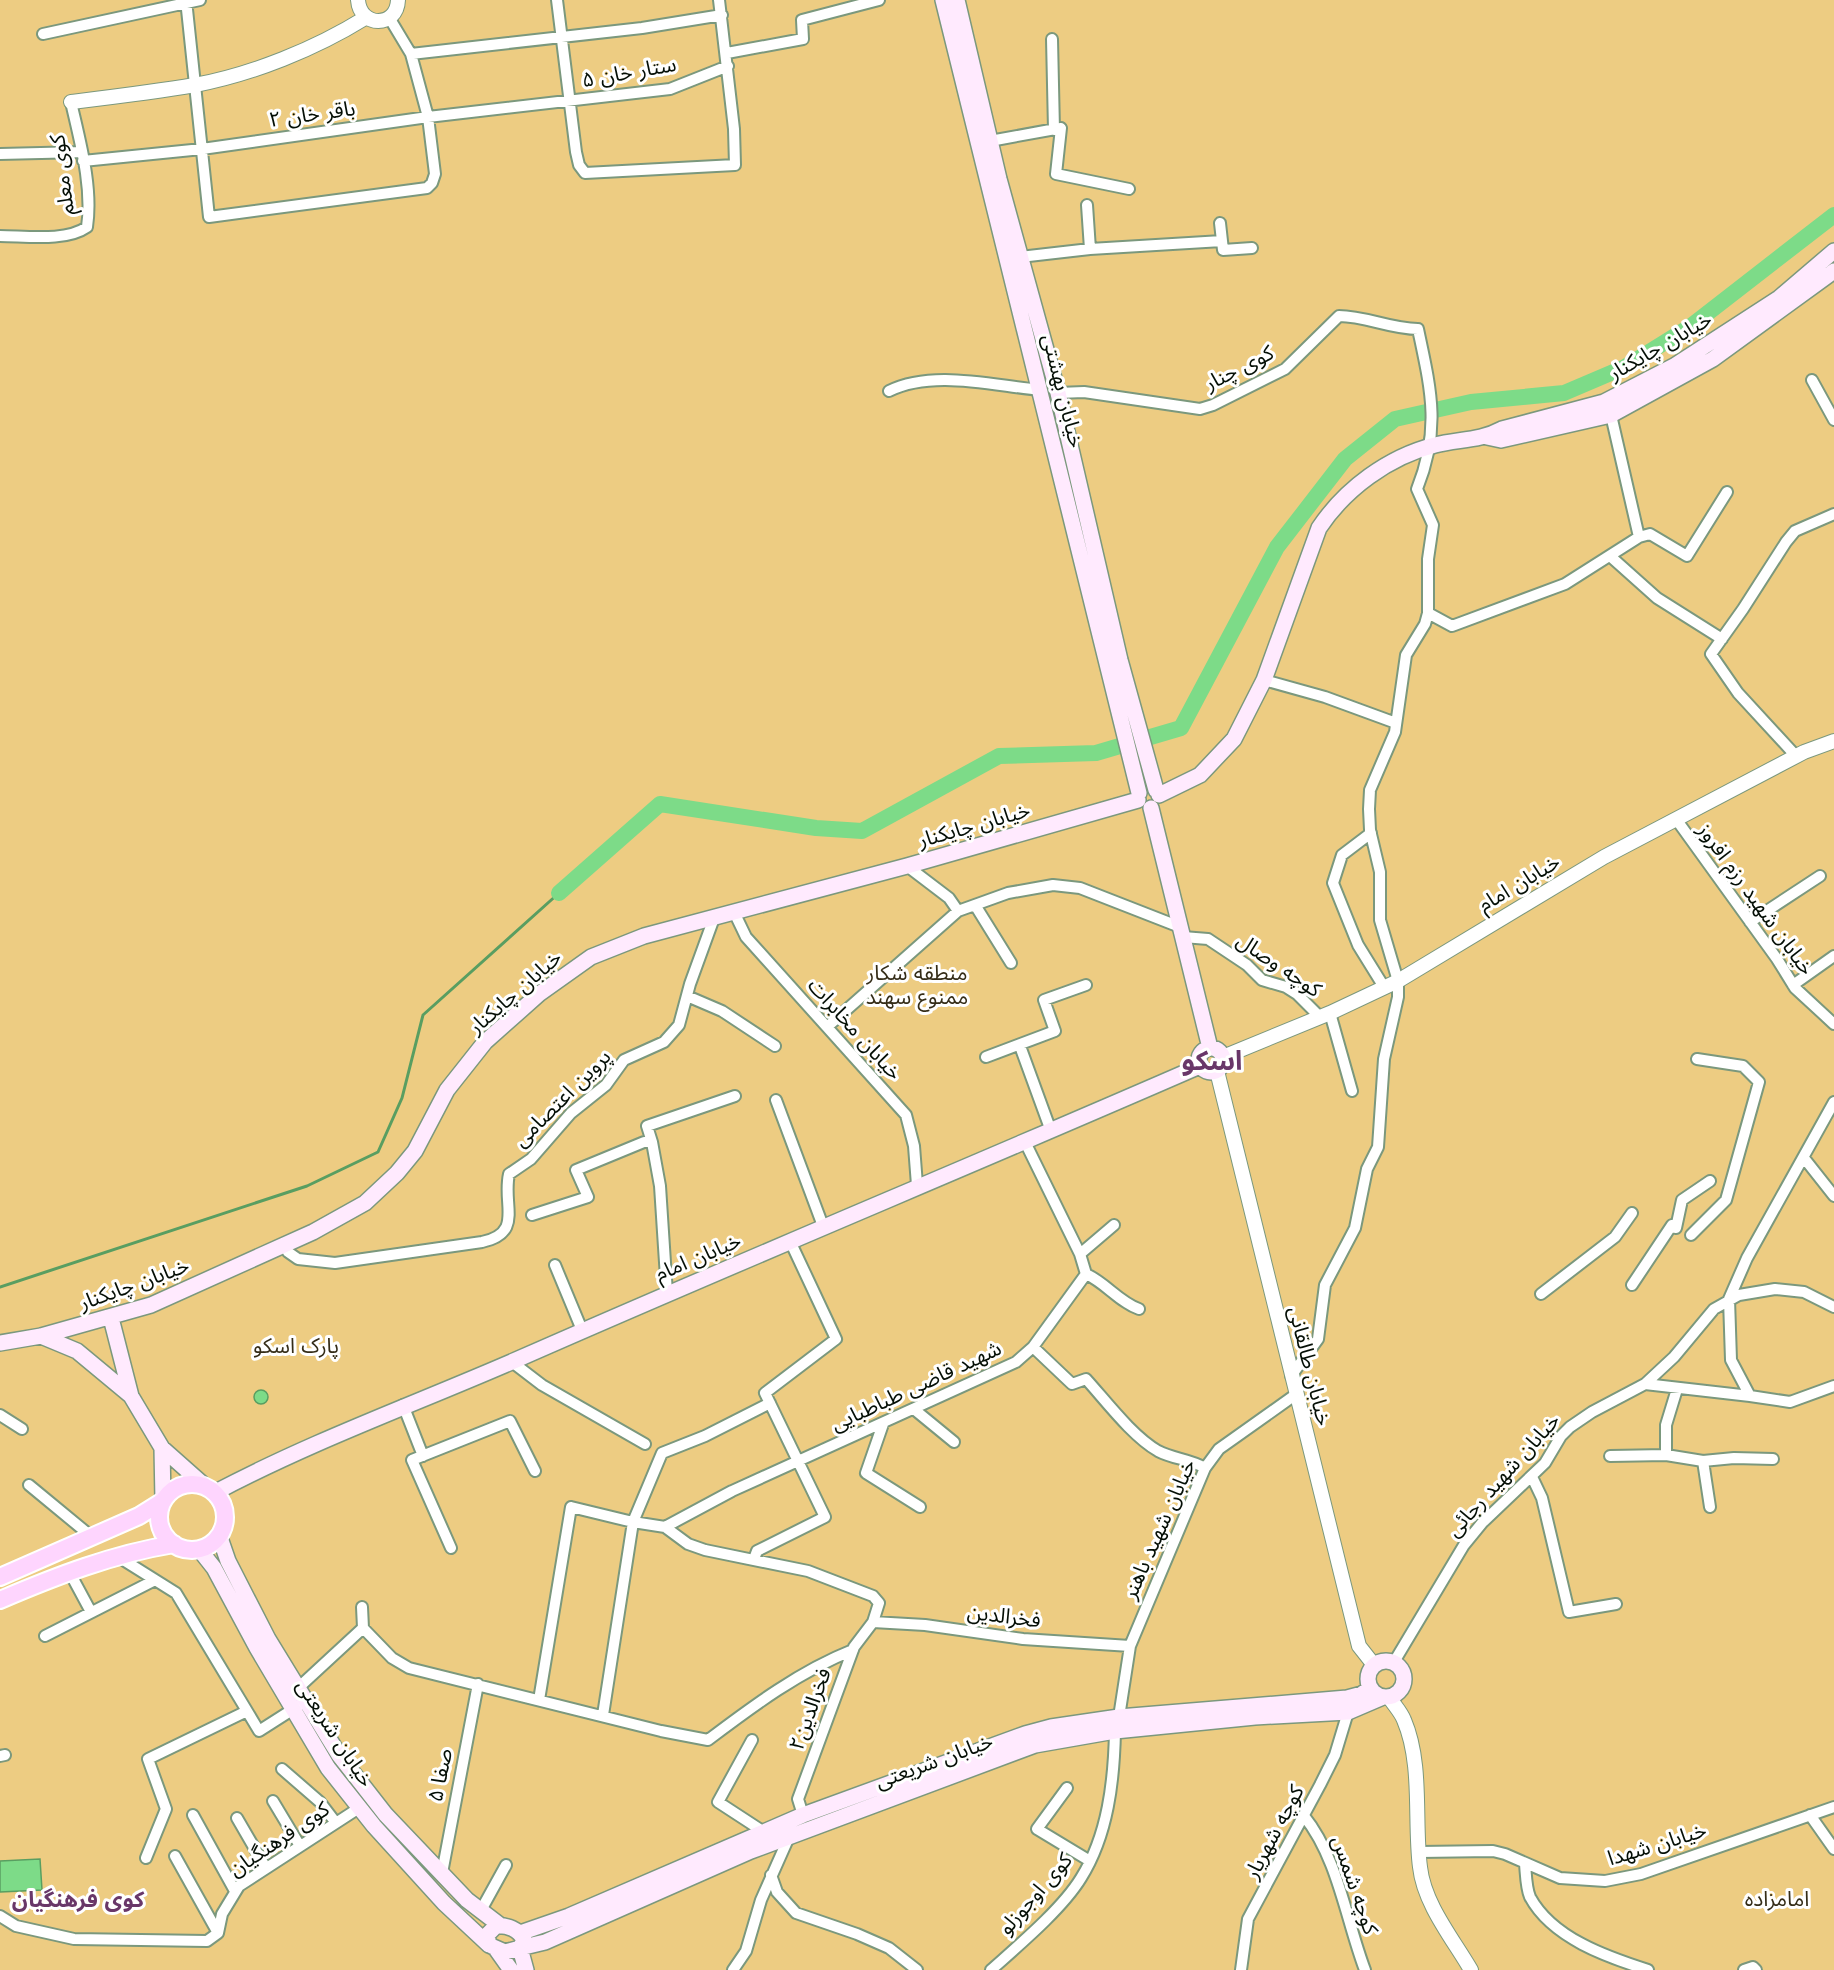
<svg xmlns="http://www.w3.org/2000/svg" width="1834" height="1970" font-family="Jost,'Noto Sans Arabic',sans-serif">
<rect width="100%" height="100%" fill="#cbebcd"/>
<path fill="#edcc82" d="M0 0H1834V1970H0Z"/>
<path fill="#7ddb88" stroke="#599e61" stroke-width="1.5" d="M254 1397a7 7 0 1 1 14 0a7 7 0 1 1-14 0Z
M40 1859 42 1890 0 1892V1861Z"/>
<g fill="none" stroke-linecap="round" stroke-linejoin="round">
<path stroke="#599e61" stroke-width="3" d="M0 1287 307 1186 378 1152 402 1098 423 1015 559 893"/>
<path stroke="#7ddb88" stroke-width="16" d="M559 893 660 804 816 828 862 831 999 756 1096 753 1181 728 1277 547 1345 459 1395 419 1471 402 1564 393 1625 367 1691 326 1834 215"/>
<g stroke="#7b987d" stroke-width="14">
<path id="minor" d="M186 0 209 217 427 188 432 183 435 174 428 117 411 54 390 19
M557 0 576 152 579 165 585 173 735 165 734 129 719 0
M43 34 200 0
M1052 39 1054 130
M727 53 803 39 802 20 879 0
M411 54 642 28 722 15
M990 141 1061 128 1056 174 1129 189
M0 154 82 152
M83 161 202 149 428 117 670 89 728 66
M1087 205 1090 249
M1220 223 1223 250 1252 248
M0 236C25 236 66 242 87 227 93 187 80 142 71 102
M1020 257 1090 249 1222 241
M1812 380 1834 420
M889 391C933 369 994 386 1041 390
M1058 393 1084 392 1200 409 1213 405 1285 369 1339 316C1366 316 1390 329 1418 329 1431 390 1441 429 1417 489L1433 525 1428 559V613L1425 624 1406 655 1395 732 1370 790 1369 809 1370 830 1380 872V920L1398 981V997L1384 1059 1378 1147 1367 1169 1355 1228 1325 1285 1318 1339 1291 1376
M1611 415 1639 537
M1610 556 1657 598 1722 639
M1428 613 1452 626 1565 584 1639 537 1650 534 1687 556 1727 492
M1264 680 1325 697 1396 723
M1796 756 1738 693 1711 654 1743 609 1786 542 1795 531 1834 514
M1676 819 1777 959 1795 988 1834 1024
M1371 833 1342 855 1333 883 1358 945 1384 987
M907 866 949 898 958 911
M975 905 1011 963
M734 912 746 937 906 1115 914 1146 917 1185
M1750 922 1820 876
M1183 937 1208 939 1247 965 1262 980 1286 987 1297 994 1320 1017
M1793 985 1834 956
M687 996 722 1011 775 1046
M1330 1013 1352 1091
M827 1027 958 911 1008 893 1053 885 1080 888 1180 927
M1020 1046 1051 1131
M986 1057 1055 1031 1044 1000 1086 985
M776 1100 823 1226
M1834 1102 1747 1258 1729 1299 1731 1360 1750 1396 1790 1402 1834 1386
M652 1142 647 1126 735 1096
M1804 1158 1834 1196
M532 1215 588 1197 576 1170 644 1142H652L660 1186 667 1293
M1676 1228 1682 1200 1710 1181
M1691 1235 1726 1200 1759 1082 1743 1066 1697 1059
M285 1245 288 1252 298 1259 335 1263 482 1242C524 1233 502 1205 509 1174L531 1159 571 1113 606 1085 624 1060 664 1042 679 1025 690 984 714 918
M1080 1254 1114 1225
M555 1265 582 1330
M1086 1274C1106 1283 1119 1302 1139 1309
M1632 1285 1672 1225
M1541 1294 1615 1237 1632 1213
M1033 1347 1072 1384 1086 1379C1106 1401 1132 1436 1158 1451 1173 1459 1190 1459 1205 1468
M512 1362 542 1385 645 1444
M1645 1384 1750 1396
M1677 1389 1666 1425V1455L1703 1461 1710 1507
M403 1405 423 1456
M915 1410 954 1442
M0 1415 22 1429
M883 1424 866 1473 920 1507
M1610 1456 1666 1455
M1703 1461 1734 1458 1773 1459
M1532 1477 1542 1498 1569 1612 1616 1604
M29 1485 92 1537
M665 1527 732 1491 1016 1362 1033 1347 1086 1274 1080 1254 1025 1142
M451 1548 412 1460 510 1421 535 1471
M117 1556 176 1593 259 1731 306 1701
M754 1559 757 1551 825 1517 765 1393 836 1339 790 1241
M70 1573 91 1612
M873 1622 925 1625 1023 1639 1130 1646
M363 1628 392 1658 409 1668 661 1731 708 1740C753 1706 800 1671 853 1650
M45 1636 155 1580
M1394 1662 1464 1545 1482 1523 1545 1463 1561 1436 1570 1427 1592 1412 1645 1384 1674 1357 1714 1309 1739 1295 1775 1289 1804 1292 1834 1307
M298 1688 363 1628 362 1607
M539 1700 571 1507 633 1522 665 1527 688 1544 705 1550 808 1571 873 1596 879 1603 873 1622 854 1647 798 1799 803 1815
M603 1715 633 1522 662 1453 705 1436 770 1403
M1119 1717 1130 1646 1205 1468 1219 1449 1295 1395
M752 1740 718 1802 764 1832
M0 1756 5 1755
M282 1769 320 1802 336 1823
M1067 1788 1037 1829 1090 1861
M273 1801 300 1846
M193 1815 235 1891
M1810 1815 1834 1849
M1304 1816C1338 1858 1346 1920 1365 1970
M237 1818 266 1868
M1419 1852 1493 1851 1505 1854 1560 1878 1605 1881 1641 1874 1834 1807
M175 1856 218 1933
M146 1858 166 1809 148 1759 247 1711
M1525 1864C1526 1874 1526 1888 1530 1897 1552 1938 1607 1957 1648 1970
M442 1873 478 1684
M771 1875 777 1892 796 1913 857 1934 889 1948 917 1970
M480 1912 506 1865
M0 1916 16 1926 74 1939 207 1941 218 1933 222 1914 239 1886 359 1808
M733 1970 746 1951 761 1900 789 1837
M991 1970C1019 1945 1062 1909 1081 1878 1108 1835 1114 1781 1115 1731
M1241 1970 1248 1919 1320 1785 1335 1755 1348 1712
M1744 1970 1753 1967 1756 1970"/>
</g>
<g stroke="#7b987d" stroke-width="16">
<path id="tertiary" d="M358 0C360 28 397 28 398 0
M71 102C112 97 154 92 195 85 253 74 315 49 365 18
M1223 1057 1330 1013 1398 981 1604 857 1804 752 1834 741
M1217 1071 1359 1646 1374 1665
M1389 1697C1394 1705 1401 1712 1404 1720 1423 1764 1414 1822 1420 1867 1424 1904 1453 1939 1471 1970"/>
</g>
<g stroke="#7b987d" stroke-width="18">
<path id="secondary" d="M943 0 1139 793
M957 0 999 179 1058 393 1120 660 1156 790
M1487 437 1501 440 1611 415 1713 359 1834 271
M1159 795 1200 775 1234 739 1264 680 1319 528C1345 489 1388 457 1435 445 1458 439 1480 441 1502 429L1604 402 1674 366 1779 298 1834 251
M1151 808 1210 1048
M1199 1060a12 12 0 1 1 24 0a12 12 0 1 1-24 0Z
M111 1318 131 1396 162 1448 206 1487
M41 1336 77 1351 130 1395
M0 1343 41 1336 151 1305 313 1232 365 1203 397 1173 415 1151 447 1090 485 1042 539 994 591 957 644 936 907 866 1138 800
M162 1448 163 1501
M214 1493C312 1441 415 1404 516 1360 743 1260 973 1165 1200 1066
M219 1535 228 1561 268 1639 339 1755 386 1815 467 1900 501 1926
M199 1549 214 1568 257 1648 328 1768 374 1826 444 1903 489 1945
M1368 1679a18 18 0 1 1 36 0a18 18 0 1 1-36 0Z
M496 1926C507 1925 519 1929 524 1940L520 1948 505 1952 489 1945 487 1935Z
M520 1933 569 1916 803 1815 1025 1734 1051 1727 1119 1717 1347 1698 1362 1694 1370 1688
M496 1949 511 1970
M526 1970 520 1948 545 1942 751 1851 1035 1745 1115 1731 1255 1717 1348 1712 1383 1697"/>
</g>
<g stroke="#fff" stroke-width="20">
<path id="primary" d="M159 1517a33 33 0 1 1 66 0a33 33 0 1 1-66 0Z
M0 1577 139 1516 163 1501
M0 1600C56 1576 113 1554 174 1544"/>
</g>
<use href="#minor" stroke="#fff" stroke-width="10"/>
<use href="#tertiary" stroke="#fff" stroke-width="14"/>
<use href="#secondary" stroke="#ffeafe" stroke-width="15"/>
<use href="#primary" stroke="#fed5fe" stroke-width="16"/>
</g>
<g text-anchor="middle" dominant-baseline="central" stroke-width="6" stroke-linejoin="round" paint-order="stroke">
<g font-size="21" fill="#050f06" stroke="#fff">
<text transform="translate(629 72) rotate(-10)">ستار خان ۵</text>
<text transform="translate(312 114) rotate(-8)">باقر خان ۲</text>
<text transform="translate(62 175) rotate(-97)">کوی معلم</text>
<text transform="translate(1660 346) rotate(-30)">خیابان چایکنار</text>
<text transform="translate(1239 368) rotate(-27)">کوی چنار</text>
<text transform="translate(1063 391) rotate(76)">خیابان بهشتی</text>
<text transform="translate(974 825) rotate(-16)">خیابان چایکنار</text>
<text transform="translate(1519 883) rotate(-31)">خیابان امام</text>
<text transform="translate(1756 899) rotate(54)">خیابان شهید رزم افروز</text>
<text transform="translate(1279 965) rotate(34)">کوچه وصال</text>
<text transform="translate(515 992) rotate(-41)">خیابان چایکنار</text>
<text transform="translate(855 1029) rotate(48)">خیابان مخابرات</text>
<text transform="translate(562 1098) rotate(-45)">پروین اعتصامی</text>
<text transform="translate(698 1257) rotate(-23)">خیابان امام</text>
<text transform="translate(134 1284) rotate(-20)">خیابان چایکنار</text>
<text transform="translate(1310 1366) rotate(76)">خیابان طالقانی</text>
<text transform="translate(916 1386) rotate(-25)">شهید قاضی طباطبایی</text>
<text transform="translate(1503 1475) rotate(-48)">خیابان شهید رجائی</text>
<text transform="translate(1159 1529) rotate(-66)">خیابان شهید باهنر</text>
<text transform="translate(1004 1616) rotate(7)">فخرالدین</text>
<text transform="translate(810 1709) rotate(-70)">فخرالدین۲</text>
<text transform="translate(335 1733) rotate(57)">خیابان شریعتی</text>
<text transform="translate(934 1761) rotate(-20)">خیابان شریعتی</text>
<text transform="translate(440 1775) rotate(-79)">صفا ۵</text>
<text transform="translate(1274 1832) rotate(-62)">کوچه شهریار</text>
<text transform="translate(279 1839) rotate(-34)">کوی فرهنگیان</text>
<text transform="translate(1657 1844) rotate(-17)">خیابان شهدا</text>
<text transform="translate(1355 1885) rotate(71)">کوچه شمس</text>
<text transform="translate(1035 1894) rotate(-49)">کوی اوجوزلو</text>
</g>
<g font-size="21" fill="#342c17" stroke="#fff">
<text x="917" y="973">منطقه شکار<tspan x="917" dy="24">ممنوع سهند</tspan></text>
<text x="296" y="1346">پارک اسکو</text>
<text x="1777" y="1899">امامزاده</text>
</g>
<g font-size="22" font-weight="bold" fill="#693769" stroke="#fff">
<text x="78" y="1899">کوی فرهنگیان</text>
</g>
<g font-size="27" font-weight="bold" fill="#693769" stroke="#fff">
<text x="1212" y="1060">اسکو</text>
</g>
</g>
</svg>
